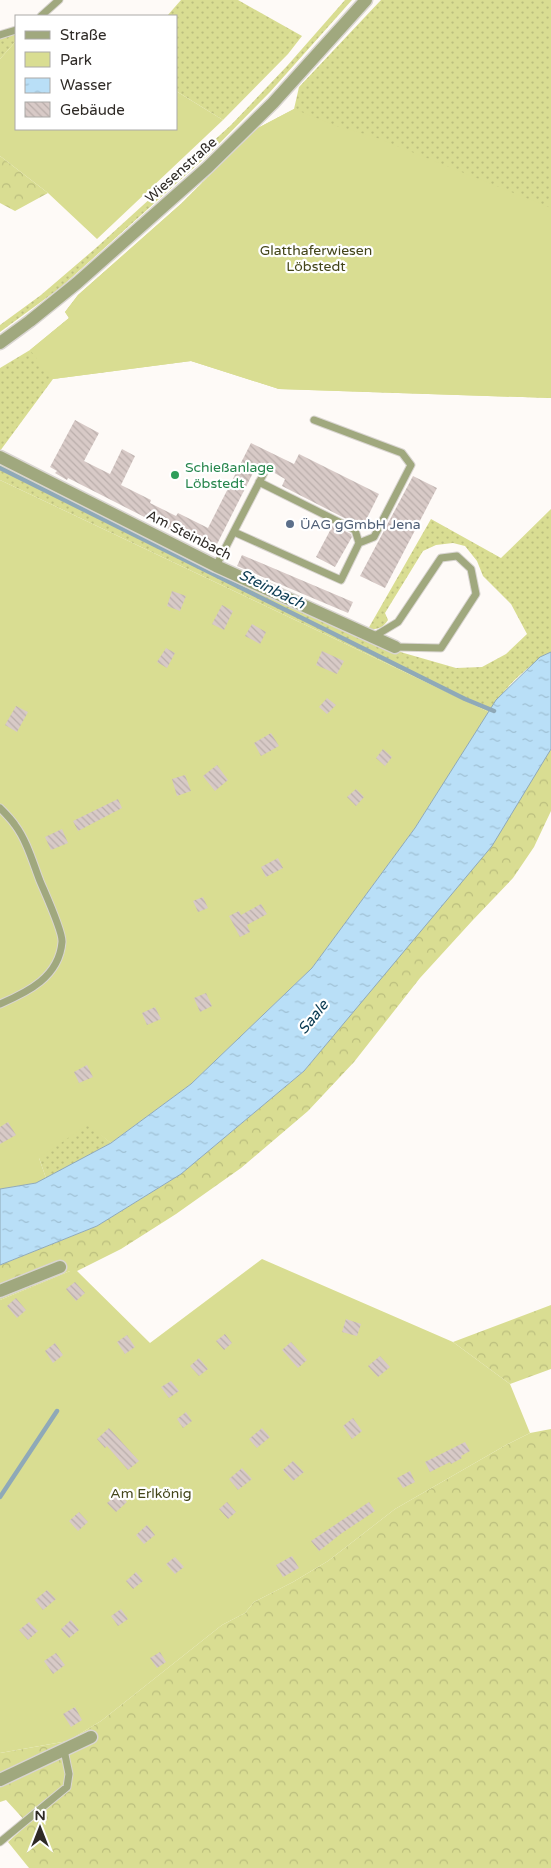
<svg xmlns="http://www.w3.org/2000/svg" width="551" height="1868" font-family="'Varela Round',sans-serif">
<defs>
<pattern id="grass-dots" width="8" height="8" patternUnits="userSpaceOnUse" patternTransform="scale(1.25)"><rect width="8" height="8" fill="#d9dd92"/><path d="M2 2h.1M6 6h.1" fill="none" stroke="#bbbe7e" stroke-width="1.8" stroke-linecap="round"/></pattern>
<pattern id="forest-crowns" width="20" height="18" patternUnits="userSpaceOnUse" patternTransform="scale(1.25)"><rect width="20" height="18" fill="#d9dd92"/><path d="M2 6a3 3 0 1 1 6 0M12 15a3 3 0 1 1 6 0" fill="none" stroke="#bbbe7e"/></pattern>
<pattern id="water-ripples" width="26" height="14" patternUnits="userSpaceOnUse" patternTransform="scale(1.25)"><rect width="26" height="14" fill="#b9dff7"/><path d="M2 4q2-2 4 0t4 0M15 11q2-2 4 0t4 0" fill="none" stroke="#9fc0d4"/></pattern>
<pattern id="building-back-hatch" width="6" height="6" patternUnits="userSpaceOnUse" patternTransform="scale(1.25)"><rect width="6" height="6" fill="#d8cac7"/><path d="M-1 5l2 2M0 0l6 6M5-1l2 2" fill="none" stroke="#baaeab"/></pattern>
</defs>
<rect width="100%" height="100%" fill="#fefaf7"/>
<path fill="url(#grass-dots)" d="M181 0H238L302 36 288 54 223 120 176 91V16H167Z
M345 0H352L270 92 208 155 60 288 0 332V325L41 295 97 247 231 125 287 66Z
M381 0H551V398L279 389 191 361 53 379 0 451V368L30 350 69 318 65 312 78 295 182 203 256 129 294 109 299 87Z
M16 30V41L0 59V35Z
M0 462 168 549 376 645 456 668 482 667 506 654 527 634 511 604 483 576 477 561 465 546 453 543 436 545 423 551 385 613 388 620C383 628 377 630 368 629L431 519 501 558 551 509V652C531 662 500 692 489 712L0 480Z
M0 933 88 1124 111 1143 46 1178 39 1158Z"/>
<path fill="url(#forest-crowns)" d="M0 156 48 193 15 211 0 203Z
M551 749V811L534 847 513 878 472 921 420 978 354 1062 308 1111 241 1168 176 1214 121 1249 77 1271H70L0 1300V1265L97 1226 181 1174 304 1071 410 943Z
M551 1305V1369L510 1384 453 1342Z
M551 1429V1868H29L8 1842 28 1824 6 1800 0 1802V1753L68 1741 101 1721 222 1625 245 1613 254 1602 293 1582 328 1561 395 1509 506 1445 530 1433Z"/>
<path fill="#d9dd92" d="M16 41V129H176V91L223 120 97 239 48 193 0 156V59Z
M294 109 339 127 372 136 551 208V398L279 389 191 361 53 379 30 350 69 318 65 312 78 295 182 203 256 129Z
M0 480 489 712 415 828 312 968 191 1084 111 1143 87 1125 39 1158 46 1178 36 1183 0 1189Z
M262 1259 453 1342 510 1384 530 1433 506 1445 395 1509 328 1561 293 1582 254 1602 245 1613 222 1625 101 1721 68 1741 0 1753V1300L70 1271H77L150 1343Z"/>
<path fill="url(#water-ripples)" stroke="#8fa9b8" d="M551 652V749L492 846 304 1071 181 1174 97 1226 0 1265V1189L36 1183 111 1143 191 1084 312 968 415 828 496 700 540 657Z"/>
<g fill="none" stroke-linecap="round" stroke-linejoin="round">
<path stroke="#8fa9b8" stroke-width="4.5" d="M0 468 465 699 494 711
M0 1497 57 1411"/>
</g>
<path fill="url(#building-back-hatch)" d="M75 420 99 433 84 461 110 474 122 449 135 456 121 485 151 500 150 503 176 516 178 513 208 528 251 443 294 464 299 454 379 494 363 526 358 524V525L282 486 285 479 266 468 257 465 213 552 68 478 67 480 55 473 57 471 50 467Z
M413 476 437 488 385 588 360 576Z
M333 525 351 534 352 537 335 567 316 557Z
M242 555 353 602 348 613 237 566Z
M172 591 186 596 180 611 167 606Z
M222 605 233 611 224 630 212 624Z
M252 624 266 632 260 644 245 636Z
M166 648 175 653 167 668 157 662Z
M322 651 344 661 337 674 316 665Z
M327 698 336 705 327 714 319 707Z
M16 706 28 712 17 732 5 725Z
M271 733 279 746 261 756 254 743Z
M383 749 392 757 385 766 376 758Z
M217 765 228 780 215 791 203 776Z
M185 775 191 791 177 796 172 779Z
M356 789 364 797 356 806 347 797Z
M118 799 122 808 78 831 73 821Z
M62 829 68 843 51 850 45 837Z
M278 858 283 868 266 877 261 867Z
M203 897 208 908 198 912 193 901Z
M261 904 267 914 247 925 250 932 240 937 229 916 239 911 241 915Z
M206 993 212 1006 200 1012 194 998Z
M155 1007 161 1019 147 1025 142 1013Z
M87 1065 93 1077 79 1083 74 1072Z
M8 1122 16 1135 0 1144V1127Z
M75 1282 85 1293 76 1301 66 1289Z
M16 1298 26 1310 17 1318 7 1306Z
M346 1319 361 1324 357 1336 342 1332Z
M225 1334 232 1343 224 1350 216 1341Z
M127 1335 135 1347 125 1354 117 1342Z
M291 1342 307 1360 298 1368 282 1350Z
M55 1343 63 1355 53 1363 45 1351Z
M380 1356 390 1367 378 1377 368 1366Z
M199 1358 208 1369 199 1376 190 1366Z
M171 1381 179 1391 169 1398 161 1387Z
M186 1412 192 1421 183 1428 177 1419Z
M353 1418 362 1431 352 1439 343 1426Z
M109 1428 139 1461 128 1470 107 1446 105 1448 97 1439Z
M262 1428 270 1437 257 1448 249 1439Z
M465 1442 470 1451 461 1456 462 1458 451 1464 450 1462 430 1472 425 1462Z
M293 1461 304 1472 293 1481 283 1470Z
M242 1468 252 1479 238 1490 229 1479Z
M410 1471 415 1482 403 1488 397 1478Z
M119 1493 127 1502 116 1512 107 1503Z
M227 1502 236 1512 228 1519 219 1509Z
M369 1502 375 1511 342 1533 319 1551 311 1541Z
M79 1512 88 1522 78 1531 69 1521Z
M147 1525 155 1535 144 1544 136 1535Z
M292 1556 299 1568 283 1577 276 1565Z
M175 1557 184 1567 175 1574 166 1564Z
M136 1572 143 1581 133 1589 126 1581Z
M47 1590 56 1599 43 1610 35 1600Z
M121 1609 128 1619 118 1626 111 1616Z
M71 1620 79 1630 69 1638 61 1629Z
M29 1622 38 1631 28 1640 19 1630Z
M160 1652 166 1662 157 1668 150 1658Z
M56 1653 65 1665 53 1674 44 1661Z
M75 1707 82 1720 71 1727 63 1714Z"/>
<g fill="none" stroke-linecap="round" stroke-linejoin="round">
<g stroke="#d9d5d1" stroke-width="9">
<path id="service" d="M41 16 59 0
M0 35 16 30
M314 420 402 453 411 465 374 537 359 543
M234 532 341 580 359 543 355 530 259 482
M216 566 264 473
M373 637 398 622 441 558 457 556 471 569 476 594 441 648 395 647
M0 808C5 813 11 819 15 825 27 841 33 863 40 881 45 893 63 932 62 942 59 977 28 992 0 1004
M0 1842 67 1787 69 1774 64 1750"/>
</g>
<g stroke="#d9d5d1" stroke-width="15">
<path id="minor" d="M0 457 216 566 395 647
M0 1291 60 1267
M0 1780 91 1737"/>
</g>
<g stroke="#d9d5d1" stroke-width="15">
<path id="tertiary" d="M0 343 30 321 77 283 208 167 273 103 366 0"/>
</g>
<use href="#service" stroke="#a0a87e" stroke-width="7"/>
<use href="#minor" stroke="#a0a87e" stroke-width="12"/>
<use href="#tertiary" stroke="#a0a87e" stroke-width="12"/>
</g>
<circle fill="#2e9e5b" stroke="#fff" stroke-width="2" cx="175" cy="475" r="5"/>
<circle fill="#5c6f8a" stroke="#fff" stroke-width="2" cx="290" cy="524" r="5"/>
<g text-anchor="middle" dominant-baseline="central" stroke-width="4.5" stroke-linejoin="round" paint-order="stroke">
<g font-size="14" fill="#2e2a26" stroke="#fff">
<text transform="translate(181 170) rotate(-42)">Wiesenstraße</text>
<text transform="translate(189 535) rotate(27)">Am Steinbach</text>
</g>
<g font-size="14" fill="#434519" stroke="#fff">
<text x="316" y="250">Glatthaferwiesen<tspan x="316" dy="16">Löbstedt</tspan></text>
<text x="151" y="1493">Am Erlkönig</text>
</g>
<g font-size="14" fill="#27864d" stroke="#fff" text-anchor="start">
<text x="185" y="467">Schießanlage<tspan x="185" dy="16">Löbstedt</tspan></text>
</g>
<g font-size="14" fill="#4e5e75" stroke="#fff" text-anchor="start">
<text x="300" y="524">ÜAG gGmbH Jena</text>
</g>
<g font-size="15" font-style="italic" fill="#0b3b52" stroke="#fff">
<text transform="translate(272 589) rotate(26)">Steinbach</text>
<text transform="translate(313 1017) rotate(-51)">Saale</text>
</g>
</g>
<rect x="15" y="15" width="162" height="115" fill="#ffffff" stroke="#abaaa8"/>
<rect x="25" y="31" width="25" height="8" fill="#a0a87e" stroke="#abaaa8"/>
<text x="60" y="40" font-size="15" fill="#2e2a26">Straße</text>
<rect x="25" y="52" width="25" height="15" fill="#d9dd92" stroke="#abaaa8"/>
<text x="60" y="65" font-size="15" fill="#2e2a26">Park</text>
<rect x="25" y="78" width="25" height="15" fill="url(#water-ripples)" stroke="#abaaa8"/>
<text x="60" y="90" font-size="15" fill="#2e2a26">Wasser</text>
<rect x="25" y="102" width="25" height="15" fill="url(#building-back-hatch)" stroke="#abaaa8"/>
<text x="60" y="115" font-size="15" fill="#2e2a26">Gebäude</text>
<g transform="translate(40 1828)" stroke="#ffffff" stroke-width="4" paint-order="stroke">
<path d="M0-4L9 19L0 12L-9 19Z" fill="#2e2a26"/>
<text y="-8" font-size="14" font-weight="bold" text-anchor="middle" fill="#2e2a26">N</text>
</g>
</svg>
